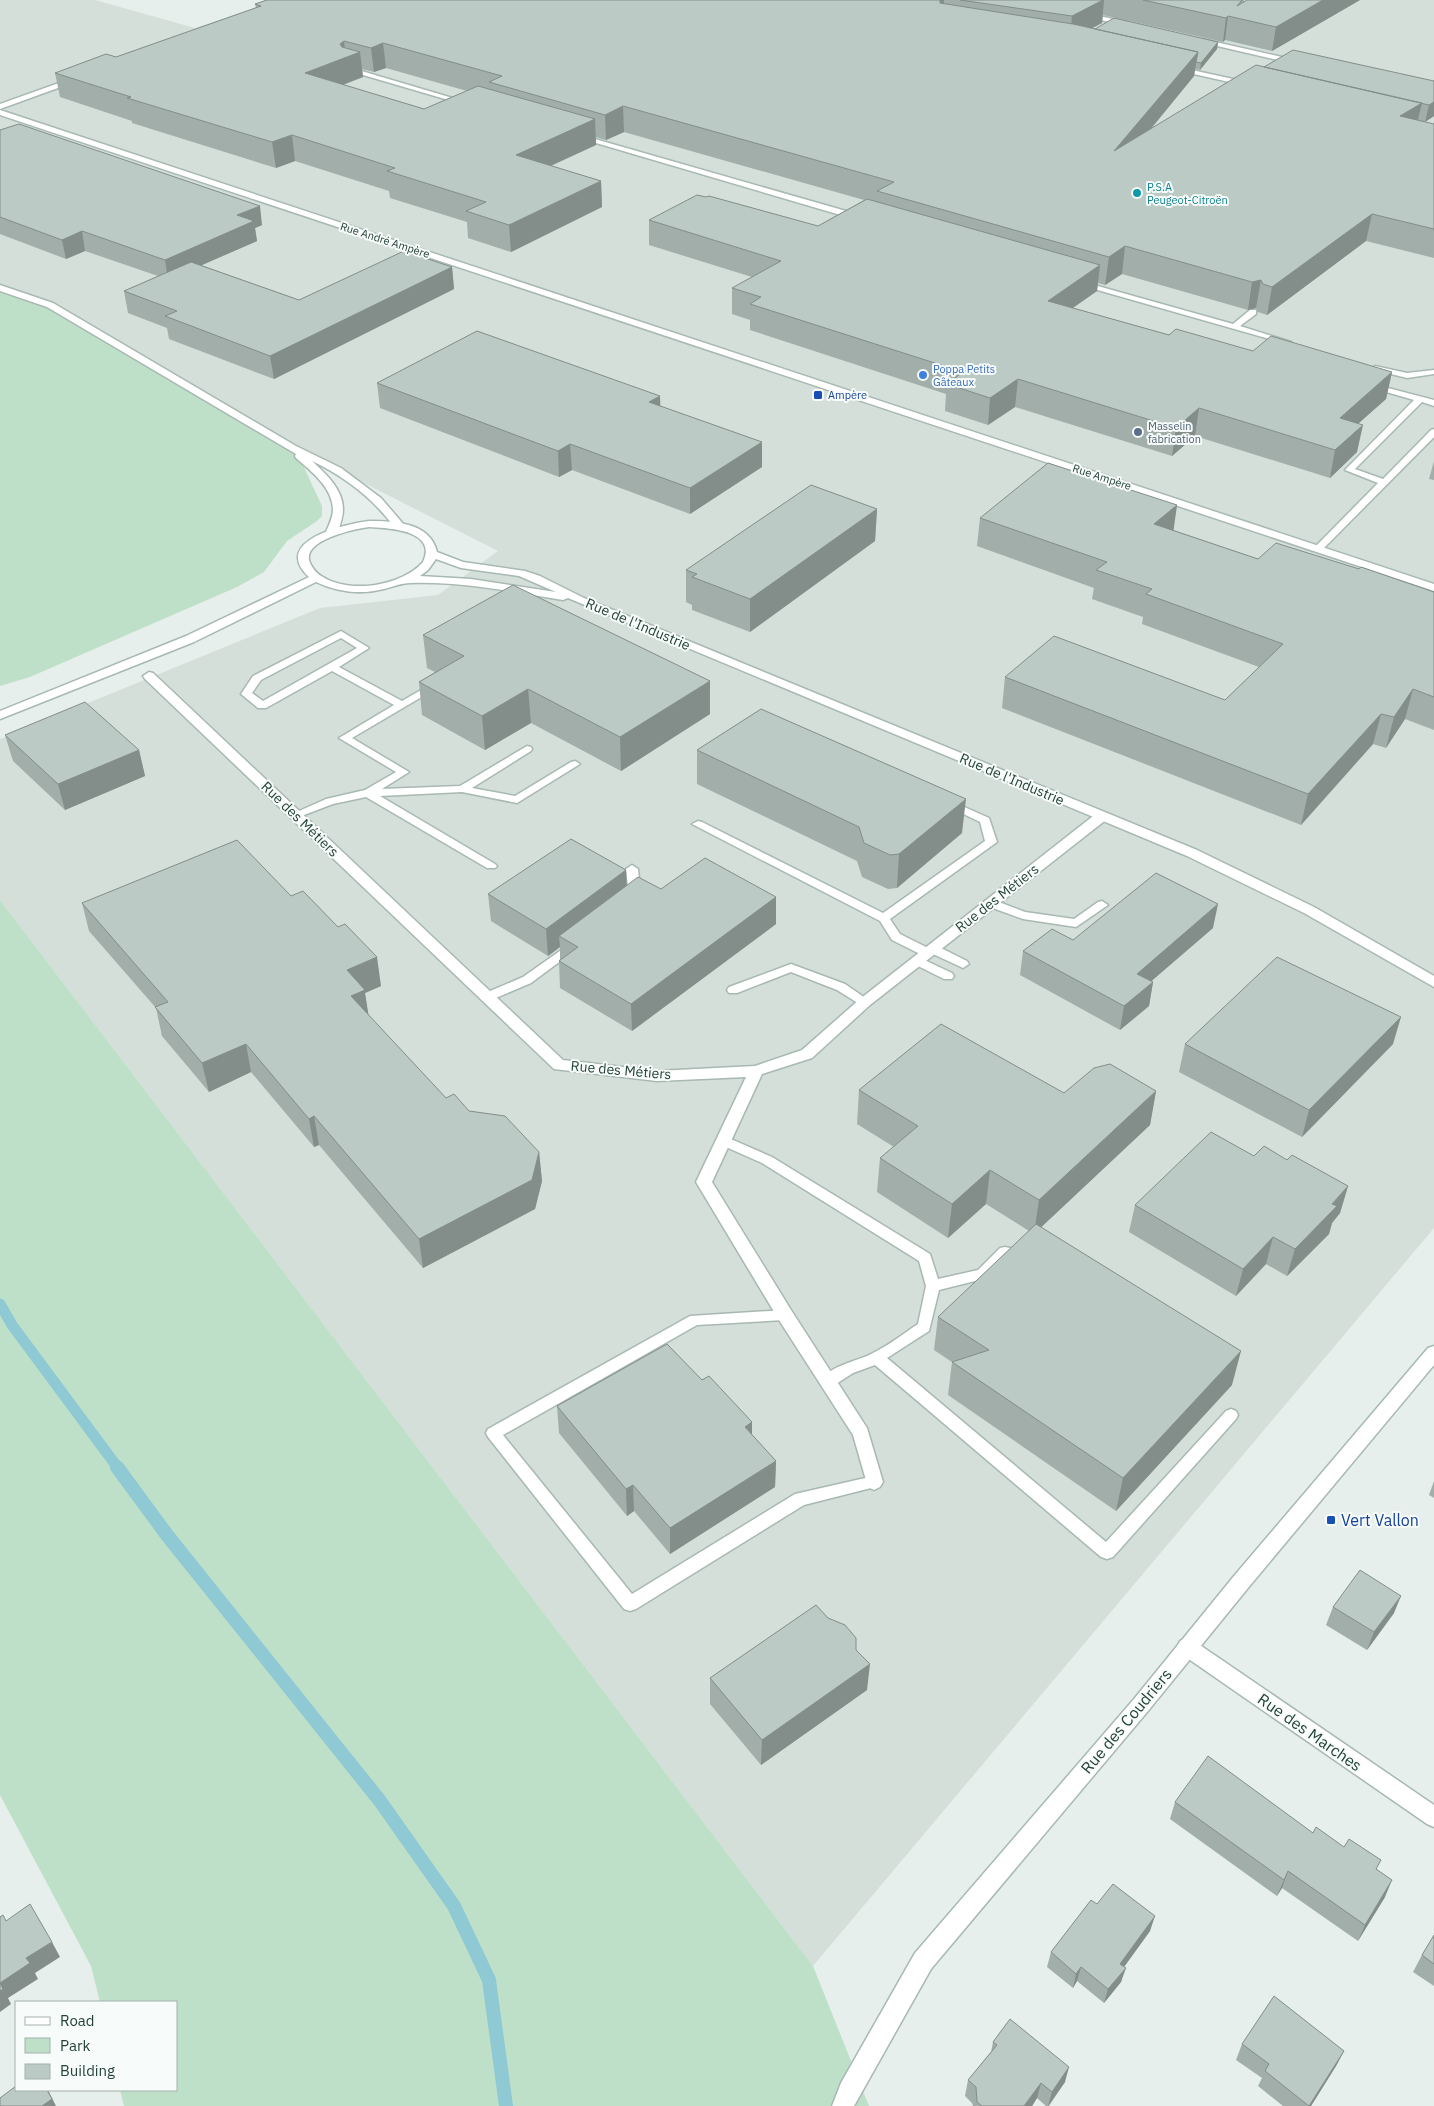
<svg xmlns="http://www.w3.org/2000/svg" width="1434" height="2106" font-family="'IBM Plex Sans',sans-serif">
<rect width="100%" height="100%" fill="#e6efeb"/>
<path fill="#d4dfda" d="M0 0H95L195 28 278 0H1434V1228L813 1966 0 900V739L320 608 438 595 498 551 295 448 0 288Z"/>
<path fill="#bfe0c8" d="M0 288 50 305 295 448 322 506V516L317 521 287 541 264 572 237 587 30 677 0 686Z
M0 900 813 1966 869 2106H124L120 2090H176V2002H100L91 1966 0 1795Z"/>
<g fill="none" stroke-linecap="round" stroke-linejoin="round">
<path stroke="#8ec9d4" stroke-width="11" d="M0 1304 12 1325 118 1468"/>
<path stroke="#8ec9d4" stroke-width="14" d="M117 1467 167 1535 380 1801 454 1906 489 1980 506 2106"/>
<g stroke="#a8b8b2" stroke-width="3">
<path id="service" d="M1085 13 1127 22 1130 24 1127 26 1083 16Z
M1202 39 1295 60 1298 62 1295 64 1200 42Z
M348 67 466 102 467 103 462 104 346 70 345 69Z
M1178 67 1247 82 1250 84 1247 86 1176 70 1175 69Z
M581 135 860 215 861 217 854 219 579 138 578 137Z
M1080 281 1233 324 1250 310H1256V314L1240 326 1291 342 1287 344 1080 285Z
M1375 366 1407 373 1434 370V374L1407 378 1375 370Z
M1369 383 1434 400V406L1422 402 1355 469 1383 479 1431 430 1434 429V437L1321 551H1315V547L1378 483 1345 470 1414 400 1369 387Z
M341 631 369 648 339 667 402 701 421 690H429L430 692 352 738 409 772 382 789 460 786 527 746 531 747 532 749 531 751 472 788 515 796 571 762 575 761 580 764 517 803 462 792 380 796 495 864 497 866 495 868H487L366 797 333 804 296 818 290 815 326 799 365 790 396 772 339 738 394 705 332 671 266 708H258L241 694 253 676ZM341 638 357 648 263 701 252 693 261 680Z
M951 801 989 818 997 842 890 919 900 934 928 948 933 945 937 946 967 961 969 964 963 968 933 954 928 957 924 956 892 940 880 921 692 824 698 821 702 822 883 913 985 841 980 822 947 806 946 804 947 802Z
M632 865 638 869 641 896 635 900 629 896 626 869Z
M991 899 1025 912 1074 919 1098 902 1102 901 1108 905 1076 927 1023 919 987 906 985 903 987 900Z
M574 941 578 942 580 945 578 948 531 983 491 1000 487 1001 481 997 483 994 523 977Z
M918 957 952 973 954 976 952 979H944L914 964 912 961Z
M791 964 845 984 871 1002 865 1006 861 1005 837 990 791 972 737 993H729L727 990 729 987Z
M724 1136 772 1157 930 1254 938 1279 978 1270 1000 1248 1005 1247 1010 1248 1012 1252 1010 1256 987 1278 939 1290 929 1331 887 1358 1106 1542 1226 1411 1231 1409 1236 1411 1238 1415 1236 1419 1113 1557 1107 1559 1101 1557 875 1365 853 1373 833 1386 828 1388 823 1386 821 1382C829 1365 856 1362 871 1354 888 1346 903 1334 918 1324L926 1286 919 1261 762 1163 719 1144 717 1141 719 1138Z
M785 1310 790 1311 792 1315 790 1319 785 1320 697 1325 503 1435 632 1594 795 1494 874 1476 879 1478 882 1482 879 1486 804 1505 636 1609 630 1611 624 1609 488 1437 486 1433 488 1429 690 1316Z"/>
</g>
<g stroke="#a8b8b2" stroke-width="3">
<path id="minor" d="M73 78 80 80 0 109V104Z
M0 110 1434 584V591L0 115Z
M0 285 53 303 296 446 341 468 381 498 405 526 403 528H395C373 498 345 477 312 461 325 473 343 489 343 509 343 517 340 525 338 532L332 535 328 534 326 532C329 525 333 517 333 509 332 487 311 471 296 458L295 456 296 454 47 307 0 291Z
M149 672 153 673 563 1060 657 1071 755 1066 802 1050 860 999 1097 813H1107L1109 816 1107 819 870 1005 812 1058 762 1074 712 1182 791 1310 867 1428 883 1482 880 1487 874 1490 868 1487 853 1435 779 1320 696 1182 746 1077 657 1081 554 1069 145 679 143 676Z
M1187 1638 1194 1641 1434 1805V1827L1427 1824 1180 1653 1177 1647 1180 1641Z"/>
</g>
<g stroke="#a8b8b2" stroke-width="3">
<path id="tertiary" d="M369 521C394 521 430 522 437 552L463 562 525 571 540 576 584 598 1197 850 1314 907 1434 976V987L1304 913 1187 856 568 598 563 600C513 592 461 581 410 583 402 583 392 587 384 589 361 595 337 592 316 582L194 642 0 719V711L186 636 309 577C270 541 345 524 369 521ZM369 527C388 528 438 530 423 562 402 586 350 594 323 577 317 574 313 569 310 563 300 540 355 529 369 527ZM436 559 461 568 519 576 556 592 471 579 420 576 428 570Z
M1434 1346V1365L1248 1588 1148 1711 931 1969 854 2106H832L841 2083 915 1953 1134 1699 1234 1576 1428 1348Z"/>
</g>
<use href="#service" fill="#fff" fill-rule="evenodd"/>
<use href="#minor" fill="#fff" fill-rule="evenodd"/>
<use href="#tertiary" fill="#fff" fill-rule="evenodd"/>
</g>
<path fill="#a1aea9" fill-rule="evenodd" d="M267 0H1244V2L1360 0 1272 51 1225 40 1223 42 1103 15 1102 23 1092 28 1218 42 1217 49 1200 70 1195 69 1194 76 1151 129 1264 67 1434 81V116L1425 122 1434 124V258L1366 241 1267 315 1258 312 1256 308 1248 310 1122 274 1105 285 1098 283 1097 291 1073 308 1169 335 1253 351 1392 372 1386 399 1359 423 1357 452 1330 478 1195 436 1172 456 1015 407 988 425 945 411 946 394 750 330V320L732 314V288L752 277 649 245V220L818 226 864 200 624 132 606 140 596 137V145L551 166 601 181 602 207 511 252 468 238 467 222 390 198 389 191 295 161 276 168 132 123V121L60 97 55 73 116 57 256 8 255 4ZM386 68 467 91 424 109 343 85 363 77 362 69 374 72Z
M0 130 262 225 255 228 257 241 201 265 299 300 452 267 454 289 274 379 169 339 167 328 128 313 124 291 158 276 85 251 66 259 0 234Z
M377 383 661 407 762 442V467L690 514 572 470 559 477 380 408Z
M1434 461V480L1429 479Z
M1177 505 1173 530 1258 559 1359 569 1434 592V730L1405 719 1386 748 1373 744 1301 825 1002 708 1005 677 1225 700 1259 667 1142 624 1143 617 1092 599 1094 588 977 546 980 518Z
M877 509 875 541 750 632 692 610V605L686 602V570Z
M423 635 710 714 621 771 531 723 485 750 422 715 419 682 435 672 427 668Z
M5 735 139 750 145 776 65 810 13 761Z
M697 750 962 833 897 888 888 889 862 877 857 861 697 784Z
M626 870 627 886 661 889 776 897V924L632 1031 560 988 559 961 560 959V947L548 956 491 921 488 894Z
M291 896 381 986 365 993 368 1015 446 1098 539 1152 542 1181 535 1209 423 1268 319 1145 314 1147 251 1072 209 1092 162 1036 156 1008 89 931 82 903Z
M1213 928 1151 981 1153 982 1149 1006 1120 1030 1020 975 1023 951 1073 940Z
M1185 1044H1393L1302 1137 1179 1072Z
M859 1090 1064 1093 1156 1091 1150 1125 1041 1227 1232 1385 1116 1511 948 1395 952 1362 934 1350 938 1317 1029 1231 986 1204 948 1238 877 1192 880 1158 894 1147 857 1124Z
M1254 1156 1287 1160 1348 1186 1340 1213 1332 1223 1329 1234 1287 1276 1266 1264 1236 1296 1129 1232 1135 1205Z
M702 1380 752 1422V1435L776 1461 775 1487 670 1554 634 1511 627 1516 559 1433 557 1406Z
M1434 1481V1498L1429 1495Z
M1333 1607 1394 1613 1367 1650 1326 1625Z
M856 1650 867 1690 761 1765 710 1704V1678Z
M1175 1802 1313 1833 1377 1869 1385 1897 1358 1941 1282 1888 1277 1896 1170 1819Z
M1097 1904 1150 1931 1124 1967 1121 1982 1104 2003 1077 1981 1073 1988 1047 1967 1051 1952Z
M1434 1935V1986L1413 1972 1422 1955Z
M993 2042 1065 2082 1049 2106H1046L1037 2098 1032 2106H973L972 2103 965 2096 968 2080 991 2052Z
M1242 2044 1344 2051 1336 2066 1311 2106H1283L1258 2086 1262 2078 1236 2060Z"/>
<path fill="#838d89" d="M940 0H944L942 21Z
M1103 0H1104L1102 23 1070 40 1072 16Z
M1323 0H1360L1272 51 1276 27Z
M1228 16 1225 40 1223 42 1226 18Z
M344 41 346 58 360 52 363 77 308 98 305 73Z
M1218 42 1217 49 1200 70 1201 63Z
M383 43 386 68 374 72 371 48Z
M1198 52 1194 76 1111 177 1114 151Z
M1434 102V116L1425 122 1429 105Z
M1422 103 1416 128 1400 116Z
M623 106 624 132 606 140 605 115Z
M595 119 596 145 517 181 516 155Z
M292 135 295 161 276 168 272 142Z
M601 181 602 207 511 252 509 225Z
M260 206 262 225 255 228 257 241 168 280 165 260 237 215Z
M1372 214 1366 241 1267 315 1272 287Z
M82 231 85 251 66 259 62 240Z
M1125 246 1122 274 1105 285 1109 257Z
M1100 265 1097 291 1045 327 1048 301Z
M452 267 454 289 274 379 270 356Z
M1261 280 1256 308 1248 310 1252 282Z
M1392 372 1386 399 1334 445 1340 418Z
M1018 379 1015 407 988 425 990 398Z
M660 396 661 421 649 402Z
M1199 408 1195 436 1172 456 1176 428Z
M1363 425 1357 452 1330 478 1335 450Z
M762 442V467L690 514V488Z
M570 444 572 470 559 477 558 451Z
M1177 505 1173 534 1154 524Z
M877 509 875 541 750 632V599Z
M710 681V714L621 771 620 737Z
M528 689 531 723 485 750 482 716Z
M1413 689 1405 719 1386 748 1394 717Z
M1381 714 1373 744 1301 825 1308 794Z
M139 750 145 776 65 810 58 784Z
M966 799 962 833 897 888 899 854Z
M626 870 627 897 559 936 560 947 548 956 546 929Z
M776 897V924L632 1031 631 1004Z
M1218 904 1213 928 1133 997 1137 974Z
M377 957 381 986 365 993 369 1018 355 1024 347 970Z
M1153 982 1149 1006 1120 1030 1124 1006Z
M1401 1017 1393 1044 1302 1137 1309 1110Z
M246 1044 251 1072 209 1092 202 1063Z
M1156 1091 1150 1125 1034 1234 1039 1200Z
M314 1116 319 1145 314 1147 309 1119Z
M539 1152 542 1181 535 1209 423 1268 419 1239Z
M990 1170 986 1204 948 1238 952 1204Z
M1348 1186 1340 1213 1332 1223 1329 1234 1287 1276 1295 1249Z
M1273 1237 1266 1264 1236 1296 1243 1269Z
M1241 1351 1232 1385 1116 1511 1123 1478Z
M752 1422V1449L745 1427Z
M776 1461 775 1487 670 1554V1528Z
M633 1485 634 1511 627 1516 626 1489Z
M1401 1596 1394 1613 1367 1650 1374 1632Z
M870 1664 867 1690 761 1765 762 1740Z
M1288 1871 1282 1888 1277 1896 1284 1880Z
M1392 1880 1385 1897 1358 1941 1365 1925Z
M1155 1916 1150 1931 1116 1978 1120 1964Z
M52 1942 60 1957 35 1973 38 1979 8 1998 11 2004 0 2012V1983L26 1958Z
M1081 1967 1077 1981 1073 1988 1076 1974Z
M1126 1968 1121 1982 1104 2003 1108 1989Z
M1344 2051 1336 2066 1311 2106H1308Z
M1069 2067 1065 2082 1048 2106 1052 2092Z
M1041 2083 1037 2098 1032 2106H1024Z
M47 2090H48L56 2106H42Z"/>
<path fill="#bbcac4" stroke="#838d89" d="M267 0H940V3L1073 24 1198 52 1114 151 1256 65 1422 103 1400 116 1434 124V229L1372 214 1272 287 1263 284 1261 280 1252 282 1125 246 1109 257 877 191 894 182 623 106 605 115 489 82 502 76 383 43 371 48 344 41 340 44 342 47 360 52 305 73 424 109 478 86 595 119 516 155 601 181 509 225 466 211 486 202 387 171 395 168 292 135 272 142 127 98 131 97 55 73 106 54 116 57 261 6 255 4Z
M960 0H1103L1072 16Z
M1143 0H1242L1237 6 1247 0H1323L1276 27 1228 16 1226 18Z
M1114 18 1218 42 1201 63 1196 62 1198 52 1095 29Z
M1293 50 1434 81V102L1429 105 1264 67Z
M19 124 260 206 237 215 254 221 165 260 82 231 62 240 0 217V130Z
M697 195 706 197 709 196 818 226 867 199 1100 265 1048 301 1169 335 1176 329 1253 351 1271 336 1392 372 1340 418 1363 425 1335 450 1199 408 1176 428 1018 379 990 398 947 384 963 372 750 304 761 297 732 288 781 261 649 220Z
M404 251 452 267 270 356 165 316 177 311 124 291 191 262 299 300Z
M477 331 660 396 649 402 762 442 690 488 570 444 558 451 377 383Z
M1048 463 1177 505 1154 524 1258 559 1276 543 1359 569 1361 567 1434 592V697L1413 689 1394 717 1381 714 1308 794 1005 677 1054 636 1225 700 1283 644 1146 594 1152 589 1096 570 1107 562 980 518Z
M811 485 877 509 750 599 692 577 697 574 686 570Z
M513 585 710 681 620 737 528 689 482 716 419 682 464 656 423 635Z
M85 702 139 750 58 784 5 735Z
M761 709 966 799 899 854 890 855 864 843 859 827 697 750Z
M571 839 626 870 546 929 488 894Z
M237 840 291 896 303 891 338 927 345 924 377 957 347 970 365 990 351 996 446 1098 454 1094 469 1111 505 1116 539 1152 532 1180 419 1239 314 1116 309 1119 246 1044 202 1063 155 1007 168 1002 82 903Z
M705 858 776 897 631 1004 559 961 578 947 559 936 638 877 661 889Z
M1156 873 1218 904 1137 974 1153 982 1124 1006 1023 951 1052 929 1073 940Z
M1277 957 1401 1017 1309 1110 1185 1044Z
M941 1024 1064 1093 1094 1068 1110 1064 1156 1091 1039 1200 990 1170 952 1204 880 1158 918 1126 859 1090Z
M1211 1132 1254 1156 1264 1146 1287 1160 1292 1155 1348 1186 1332 1204 1337 1206 1295 1249 1273 1237 1243 1269 1135 1205Z
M1036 1224 1241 1351 1123 1478 952 1362 989 1350 938 1317Z
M667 1344 702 1380 709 1376 752 1422 745 1427 776 1461 670 1528 633 1485 626 1489 557 1406Z
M1360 1570 1401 1596 1374 1632 1333 1607Z
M816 1605 828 1618 845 1625 856 1638V1650L870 1664 762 1740 710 1678Z
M1208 1756 1313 1833 1316 1827 1344 1847 1349 1839 1381 1860 1376 1869 1392 1880 1365 1925 1288 1871 1284 1880 1175 1802Z
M1113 1884 1155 1916 1120 1964 1126 1968 1108 1989 1081 1967 1076 1974 1051 1952 1091 1900 1097 1904Z
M30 1904 52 1942 26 1958 30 1963 0 1983 3 1989 0 1991V1917L3 1915 6 1921Z
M1434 1935V1964L1422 1955Z
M1274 1996 1344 2051 1309 2106 1265 2071 1269 2064 1242 2044Z
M1010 2019 1069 2067 1052 2092 1041 2083 1024 2106H982L977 2102 976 2087 968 2080 997 2045 993 2042Z
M16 2086V2090H47L52 2099 42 2106H0V2098Z"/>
<circle fill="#0f9aa8" stroke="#f7fbf9" stroke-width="2" cx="1137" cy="193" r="5"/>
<circle fill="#3f7fe0" stroke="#f7fbf9" stroke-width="2" cx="923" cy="375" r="5"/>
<g fill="#1a4fb4" stroke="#f7fbf9" stroke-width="2">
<rect x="813" y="390" width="10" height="10" rx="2.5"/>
<rect x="1326" y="1515" width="10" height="10" rx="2.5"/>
</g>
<circle fill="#5c6f8a" stroke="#f7fbf9" stroke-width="2" cx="1138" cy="432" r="5"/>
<g text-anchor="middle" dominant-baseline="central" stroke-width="4" stroke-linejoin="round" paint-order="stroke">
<g font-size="11" fill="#0d838f" stroke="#f7fbf9" text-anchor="start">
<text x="1147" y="187">P.S.A<tspan x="1147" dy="13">Peugeot-Citroën</tspan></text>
</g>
<g font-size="11" fill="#24423a" stroke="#f7fbf9">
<text transform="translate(385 240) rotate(18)">Rue André Ampère</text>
<text transform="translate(1102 477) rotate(18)">Rue Ampère</text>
</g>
<g font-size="11" fill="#366cbe" stroke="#f7fbf9" text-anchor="start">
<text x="933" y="369">Poppa Petits<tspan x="933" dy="13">Gâteaux</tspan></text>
</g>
<g font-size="11" fill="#164399" stroke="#f7fbf9" text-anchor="start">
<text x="828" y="395">Ampère</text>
</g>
<g font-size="11" fill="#4e5e75" stroke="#f7fbf9" text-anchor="start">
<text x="1148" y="426">Masselin<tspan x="1148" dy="13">fabrication</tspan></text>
</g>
<g font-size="14" fill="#24423a" stroke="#f7fbf9">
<text transform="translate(638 624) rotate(23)">Rue de l'Industrie</text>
<text transform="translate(1012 779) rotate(23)">Rue de l'Industrie</text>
<text transform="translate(300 819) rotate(44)">Rue des Métiers</text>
<text transform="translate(997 898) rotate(-38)">Rue des Métiers</text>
<text transform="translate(621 1070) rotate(5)">Rue des Métiers</text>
</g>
<g font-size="16" fill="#164399" stroke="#f7fbf9" text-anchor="start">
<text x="1341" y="1520">Vert Vallon</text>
</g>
<g font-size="16" fill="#24423a" stroke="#f7fbf9">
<text transform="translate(1126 1721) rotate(-50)">Rue des Coudriers</text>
<text transform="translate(1310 1732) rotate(35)">Rue des Marches</text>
</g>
</g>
<rect x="15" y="2001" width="162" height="90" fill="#f7fbf9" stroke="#a3b1ad"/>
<rect x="25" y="2017" width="25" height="8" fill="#ffffff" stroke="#a3b1ad"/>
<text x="60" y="2026" font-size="15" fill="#24423a">Road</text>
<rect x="25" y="2038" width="25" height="15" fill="#bfe0c8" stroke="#a3b1ad"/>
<text x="60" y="2051" font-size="15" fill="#24423a">Park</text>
<rect x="25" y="2064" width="25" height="15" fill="#bbcac4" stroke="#a3b1ad"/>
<text x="60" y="2076" font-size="15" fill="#24423a">Building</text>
</svg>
